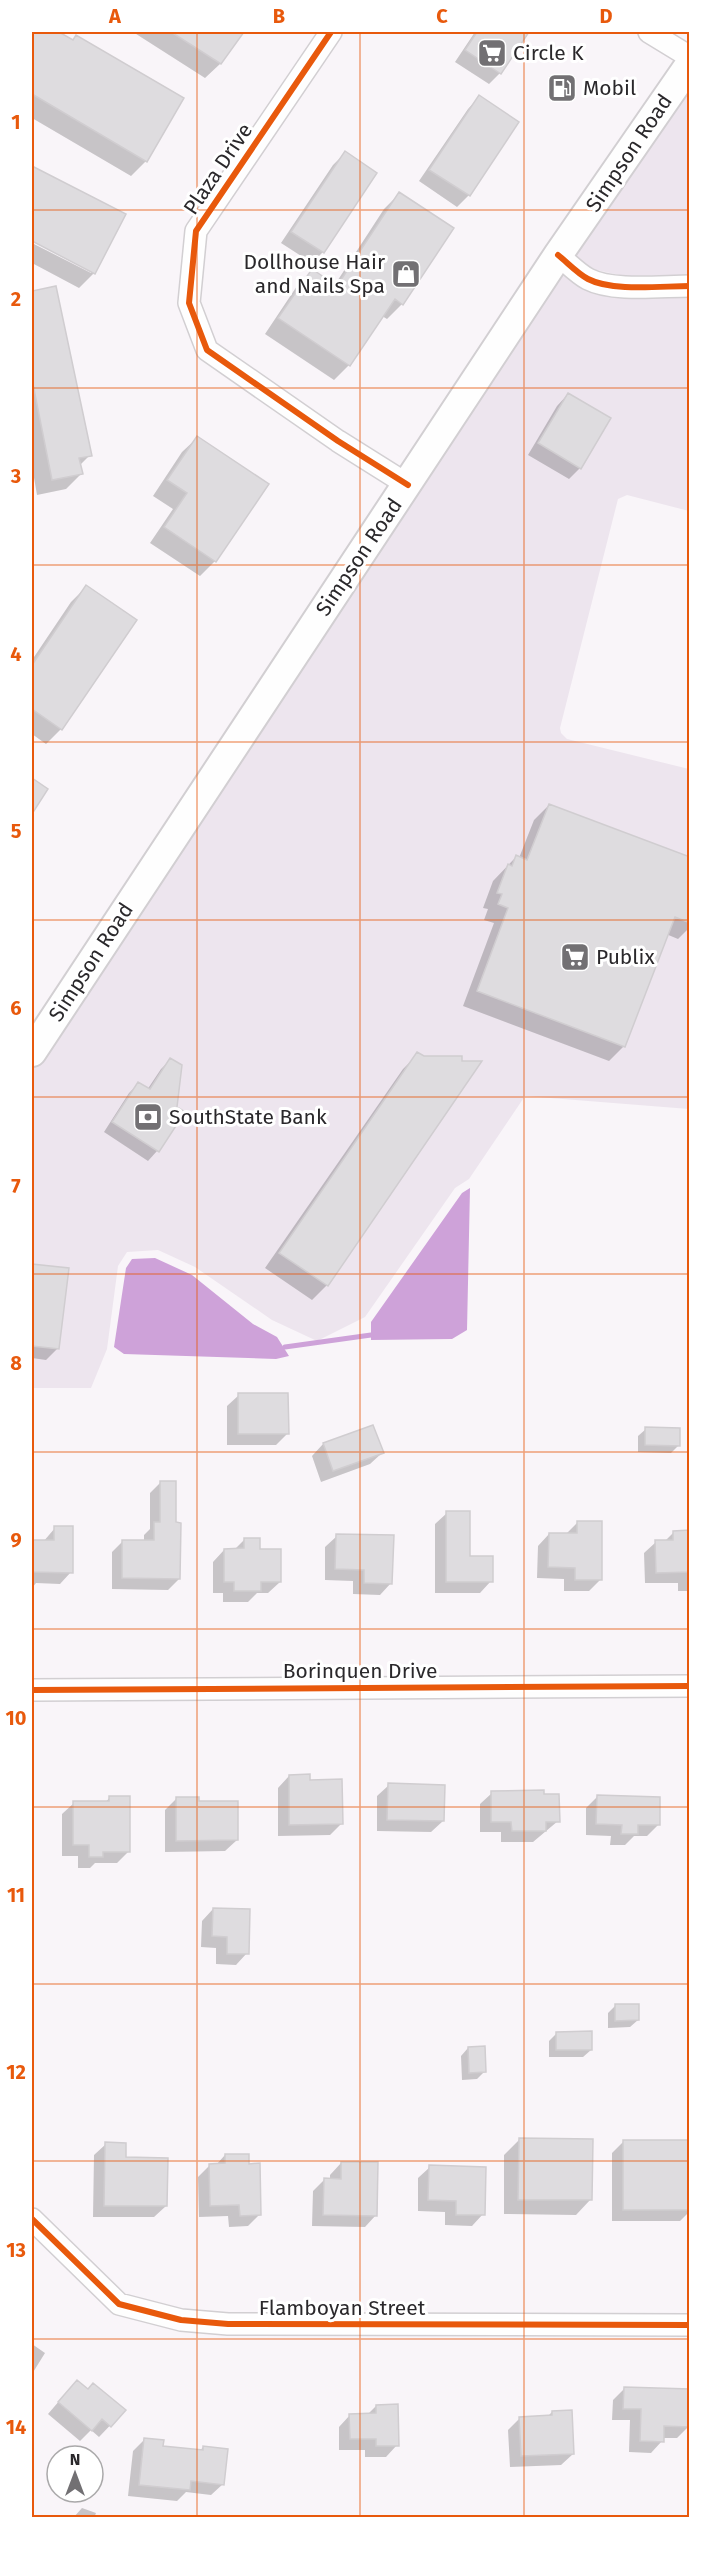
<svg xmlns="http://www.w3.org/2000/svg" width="721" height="2549" font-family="'Fira Sans',sans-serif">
<rect width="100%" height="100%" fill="#f9f5f9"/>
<path fill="#ede5ee" d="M689 82V275L624 276 592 269 574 255Z
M563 272 689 296V511L627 495 618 499 560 728 561 733 567 739 689 769V1109L525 1096 469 1179 455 1188 365 1317 317 1341 272 1320 195 1267 158 1250 127 1252 118 1266 107 1349 91 1388H32V1070L306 654Z"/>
<path fill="#cea2d9" d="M470 1188 467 1330 452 1339 371 1340V1322L462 1193Z
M155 1258 192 1275 253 1324 277 1337 289 1356 276 1359 124 1354 114 1347 126 1268 132 1259Z"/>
<path fill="#0003" d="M32 32H56L73 41 146 161 131 176 32 118Z
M133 32H242L220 64 205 78Z
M475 32H527L500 73 489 84 455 62Z
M479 97 517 122 469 195 457 207 419 181 468 109Z
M345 153 323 252 312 263 281 243 333 165Z
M32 168 124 215 94 273 79 288 32 263V243L91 273V270L32 239Z
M399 194 402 304 387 319 382 316 349 365 334 380 265 334 297 286 312 271 334 286 384 209Z
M55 288 90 455 79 466 81 474 66 489 37 495 32 466V292Z
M568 394 580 468 569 479 528 455 557 406Z
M197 438 267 484 215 561 200 576 150 543 173 509 153 496 182 452Z
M86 587 61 729 46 744 32 734V660L71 602Z
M549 805 690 884V927L678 939 666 934 624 1046 609 1061 463 1006 494 923 484 920 488 909 483 908 493 881 516 857 519 858 534 820Z
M418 1054 423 1058 479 1062 327 1285 312 1300 265 1268 403 1069Z
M170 1060 175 1108 183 1113 157 1151 148 1161 104 1132 129 1093 138 1084 147 1090 161 1069Z
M32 1266 67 1270 58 1348 46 1360 32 1358Z
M239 1395 287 1434 276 1445H227V1406Z
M372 1427 382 1453 370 1464 321 1482 312 1456 323 1444Z
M646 1429 679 1445 671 1453 638 1452V1436Z
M161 1482 174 1524 179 1579 168 1590 112 1589V1552L123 1541H144V1535L150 1529V1493Z
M447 1513 469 1557 491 1581 480 1593H435V1524Z
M578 1522 600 1580 589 1591H564V1579L537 1578 538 1546 549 1534H566Z
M55 1528 71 1572 60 1584 36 1583 32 1588V1542H43Z
M674 1532H690V1591H678V1583H645L644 1553 656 1542H664Z
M337 1536 391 1583 380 1595 353 1594V1581L325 1580V1547Z
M245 1539 259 1550 280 1582 268 1593H257L248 1602H223V1593H213V1562L224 1550H234Z
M289 1776 309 1782 341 1824 330 1835 278 1836V1788Z
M389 1785 443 1821 431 1832 377 1831V1796Z
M492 1793 558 1821 533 1842H501V1832H480V1804Z
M110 1797 128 1852 117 1863H95L90 1868H78V1856H62V1814L74 1803H105Z
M597 1797 658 1825 647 1836H634L625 1845H610L611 1836 586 1835V1808Z
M176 1799 198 1803 237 1840 225 1851 165 1852V1810Z
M213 1909 247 1953 236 1965 216 1964V1948L201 1947 202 1921Z
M615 2006 638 2020 630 2027 608 2028V2013Z
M557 2033 591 2050 583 2057H549V2041Z
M468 2048 484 2072 477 2079 462 2080 461 2056Z
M519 2140 591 2199 576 2215 504 2214V2155Z
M623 2142H690V2211L680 2221H612V2153Z
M106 2144 166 2206 154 2217H93L94 2155Z
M225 2155 248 2165 259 2215 248 2226 229 2227 228 2216 199 2217 198 2177 210 2165H216Z
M341 2163 376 2215 365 2227 312 2226 313 2191 324 2180H330V2175Z
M430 2167 483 2214 472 2226 445 2225V2212L418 2211V2178Z
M32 2344 45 2353 32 2374Z
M624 2389 689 2426 677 2438H662V2441L651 2453 629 2452 630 2420H612L613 2400Z
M66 2393 122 2413 99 2437 91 2430 80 2441 48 2414Z
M376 2406 397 2445 386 2457H365V2450H339V2427L350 2415H367Z
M552 2412 573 2454 561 2465 510 2467 508 2430 520 2418 547 2417Z
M144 2440 162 2447 200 2451 203 2447 223 2484 211 2495 186 2492 177 2501 128 2496 133 2451Z
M82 2508 96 2513 94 2518H73Z"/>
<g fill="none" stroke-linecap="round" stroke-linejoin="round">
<path stroke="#cea2d9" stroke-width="5" d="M285 1347 371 1335"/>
</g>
<path fill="#dedcdf" stroke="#d0cdd0" stroke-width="1.5" d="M32 32H59L73 40 76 35 184 98 147 162 32 94Z
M171 32H244L221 64Z
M477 32H529L501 74 465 50Z
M479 95 519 122 470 196 429 170Z
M345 151 377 173 324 253 291 232Z
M32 166 126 214 95 274 32 241Z
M399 192 454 228 403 305 395 299 350 366 278 318 312 269 337 286Z
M56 286 92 456 79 458 83 474 52 480 32 379V291Z
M568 393 611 418 581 469 538 443Z
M197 436 269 484 216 562 164 527 187 493 167 480Z
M86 585 137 620 62 730 32 709V665Z
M32 778 48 789 32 814Z
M549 804 690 857V923L675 917 625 1047 477 991 508 908 498 904 502 894 497 893 508 864 512 866 516 855 527 860Z
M417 1052 424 1056H462V1061H482L328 1286 279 1253Z
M170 1058 182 1065 177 1107 185 1112 159 1152 112 1122 138 1082 150 1089Z
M32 1264 69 1268 59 1349 32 1346Z
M238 1393H288L289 1434H238Z
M373 1425 384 1453 333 1471 323 1443Z
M645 1427 680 1428V1446L645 1445Z
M160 1481H176V1522L181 1523 180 1579 122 1578V1540H154V1522H160Z
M446 1511H470V1556H493V1582H446Z
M577 1521H602V1580H575V1568L548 1567 549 1533H577Z
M54 1526H73V1573L32 1572V1540H54Z
M690 1530V1572L656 1573 655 1540H673V1531Z
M336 1534 394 1535 392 1584 364 1583V1570L335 1569Z
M244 1538H260V1549H281V1582H261V1591H234V1582H224V1549L244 1548Z
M310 1774V1780L342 1779 343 1824 289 1825V1775Z
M388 1783 445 1785 444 1821 387 1820Z
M544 1790V1794H559L560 1822H546V1831H512L511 1822H491V1791Z
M597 1795 660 1797V1825H638V1834H621L622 1825 596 1824Z
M109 1796H130V1852H103V1857H89V1845H73V1801H109Z
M176 1797H199V1801H238V1840L176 1841Z
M213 1908 250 1909 249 1954H227V1937L212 1936Z
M615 2004H639V2020L615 2021Z
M592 2031V2050H556V2032Z
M485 2046 486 2072 469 2073 468 2047Z
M519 2138 593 2139 592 2200H518Z
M623 2140H690V2210H623Z
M105 2142 126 2143V2157L168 2158 167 2206H104Z
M225 2154H249V2164L260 2163 261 2215 240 2216 239 2205 210 2206 209 2164 225 2163Z
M341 2162H378L377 2216 323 2215 324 2178 341 2179Z
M429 2165 486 2167 485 2215H456V2201L428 2200Z
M77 2380 88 2389 93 2383 126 2410 111 2427 102 2419 92 2431 58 2402Z
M624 2387 690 2389V2427L664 2426V2442L640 2441 641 2409H623Z
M398 2404 399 2446H376V2439H350L349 2414 376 2413V2405Z
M572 2410 574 2454 521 2456 519 2417 552 2415V2411Z
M144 2438 164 2440 163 2446 203 2450V2446L228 2449 224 2485 191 2481 190 2490 139 2485Z"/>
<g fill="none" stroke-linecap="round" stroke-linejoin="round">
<g stroke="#d2cfd2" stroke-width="24">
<path id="minor" d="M331 32 196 231 189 303 207 350 338 441 408 485
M649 32 690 57
M558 255C568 263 577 273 588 279 613 292 661 286 690 286
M32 1690 690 1686
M32 2219 119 2304 181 2320 228 2324 690 2325"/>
</g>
<g stroke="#d2cfd2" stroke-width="32">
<path id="secondary" d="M32 1052 558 255 690 64"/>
</g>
<use href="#minor" stroke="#fefefe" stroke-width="21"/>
<use href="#secondary" stroke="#fefefe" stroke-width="28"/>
<g stroke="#fff" stroke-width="10">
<path id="cycleway" d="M331 32 196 231 189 303 207 350 338 441 408 485
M558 255C568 263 577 273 588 279 613 292 661 286 690 286
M32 1690 690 1686
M32 2219 119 2304 181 2320 228 2324 690 2325"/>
</g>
<use href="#cycleway" stroke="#e8590c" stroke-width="6"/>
</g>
<path fill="none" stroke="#e8590c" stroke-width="1.5" stroke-opacity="0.55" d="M197 32V2518M360 32V2518M524 32V2518M32 210H690M32 388H690M32 565H690M32 742H690M32 920H690M32 1097H690M32 1274H690M32 1452H690M32 1629H690M32 1807H690M32 1984H690M32 2161H690M32 2339H690"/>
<defs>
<g id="supermarket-square" transform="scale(1.5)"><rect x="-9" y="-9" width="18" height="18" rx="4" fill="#727073" stroke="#fff"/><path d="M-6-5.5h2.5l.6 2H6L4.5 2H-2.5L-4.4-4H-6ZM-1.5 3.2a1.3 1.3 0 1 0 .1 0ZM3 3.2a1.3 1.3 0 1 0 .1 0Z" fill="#fff"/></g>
<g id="fuel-square" transform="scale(1.5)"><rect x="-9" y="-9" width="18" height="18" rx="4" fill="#727073" stroke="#fff"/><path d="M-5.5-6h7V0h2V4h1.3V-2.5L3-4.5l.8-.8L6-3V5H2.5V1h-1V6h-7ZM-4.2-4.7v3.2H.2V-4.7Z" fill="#fff"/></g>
<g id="shop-square" transform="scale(1.5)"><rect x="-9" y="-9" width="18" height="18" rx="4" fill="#727073" stroke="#fff"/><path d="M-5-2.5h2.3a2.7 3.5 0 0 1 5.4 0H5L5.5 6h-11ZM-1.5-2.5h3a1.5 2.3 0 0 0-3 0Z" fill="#fff"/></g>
<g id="bank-square" transform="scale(1.5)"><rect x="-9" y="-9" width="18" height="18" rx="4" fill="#727073" stroke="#fff"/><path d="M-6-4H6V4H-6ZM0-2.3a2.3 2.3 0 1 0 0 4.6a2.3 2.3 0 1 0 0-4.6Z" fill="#fff"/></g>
</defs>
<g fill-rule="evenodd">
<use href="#supermarket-square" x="492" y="53"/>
<use href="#fuel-square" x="562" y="88"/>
<use href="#shop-square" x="406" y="274"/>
<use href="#supermarket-square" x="575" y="957"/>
<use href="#bank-square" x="148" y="1117"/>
</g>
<g text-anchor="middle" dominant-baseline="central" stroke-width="6" stroke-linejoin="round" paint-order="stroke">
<g font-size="21" fill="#2a282b" stroke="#fff" text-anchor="start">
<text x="513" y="53">Circle K</text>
<text x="583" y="88">Mobil</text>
<text x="385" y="262" text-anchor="end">Dollhouse Hair<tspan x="385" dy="24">and Nails Spa</tspan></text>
<text x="596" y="957">Publix</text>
<text x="169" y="1117">SouthState Bank</text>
</g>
<g font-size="21" fill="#2a282b" stroke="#fff">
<text transform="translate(629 153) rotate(-56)">Simpson Road</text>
<text transform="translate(218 169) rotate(-56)">Plaza Drive</text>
<text transform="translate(359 557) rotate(-56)">Simpson Road</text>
<text transform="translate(91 962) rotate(-57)">Simpson Road</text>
<text x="360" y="1671">Borinquen Drive</text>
<text x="342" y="2308">Flamboyan Street</text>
</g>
</g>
<rect width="721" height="2549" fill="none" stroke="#ffffff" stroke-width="66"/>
<g transform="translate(75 2474)"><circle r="28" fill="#ffffff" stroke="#aaa9aa" stroke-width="1.5"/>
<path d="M0-4.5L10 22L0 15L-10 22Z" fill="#727073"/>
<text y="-9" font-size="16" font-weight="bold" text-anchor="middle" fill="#2a282b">N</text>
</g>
<rect x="33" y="33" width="655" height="2483" fill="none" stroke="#e8590c" stroke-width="2"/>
<g font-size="20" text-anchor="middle" font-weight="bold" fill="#e8590c">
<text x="115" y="23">A</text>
<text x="279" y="23">B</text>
<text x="442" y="23">C</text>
<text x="606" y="23">D</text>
<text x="16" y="129">1</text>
<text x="16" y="306">2</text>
<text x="16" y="483">3</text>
<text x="16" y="661">4</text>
<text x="16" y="838">5</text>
<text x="16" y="1015">6</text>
<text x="16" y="1193">7</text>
<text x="16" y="1370">8</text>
<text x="16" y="1547">9</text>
<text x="16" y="1725">10</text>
<text x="16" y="1902">11</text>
<text x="16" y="2079">12</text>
<text x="16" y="2257">13</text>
<text x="16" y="2434">14</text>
</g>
</svg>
